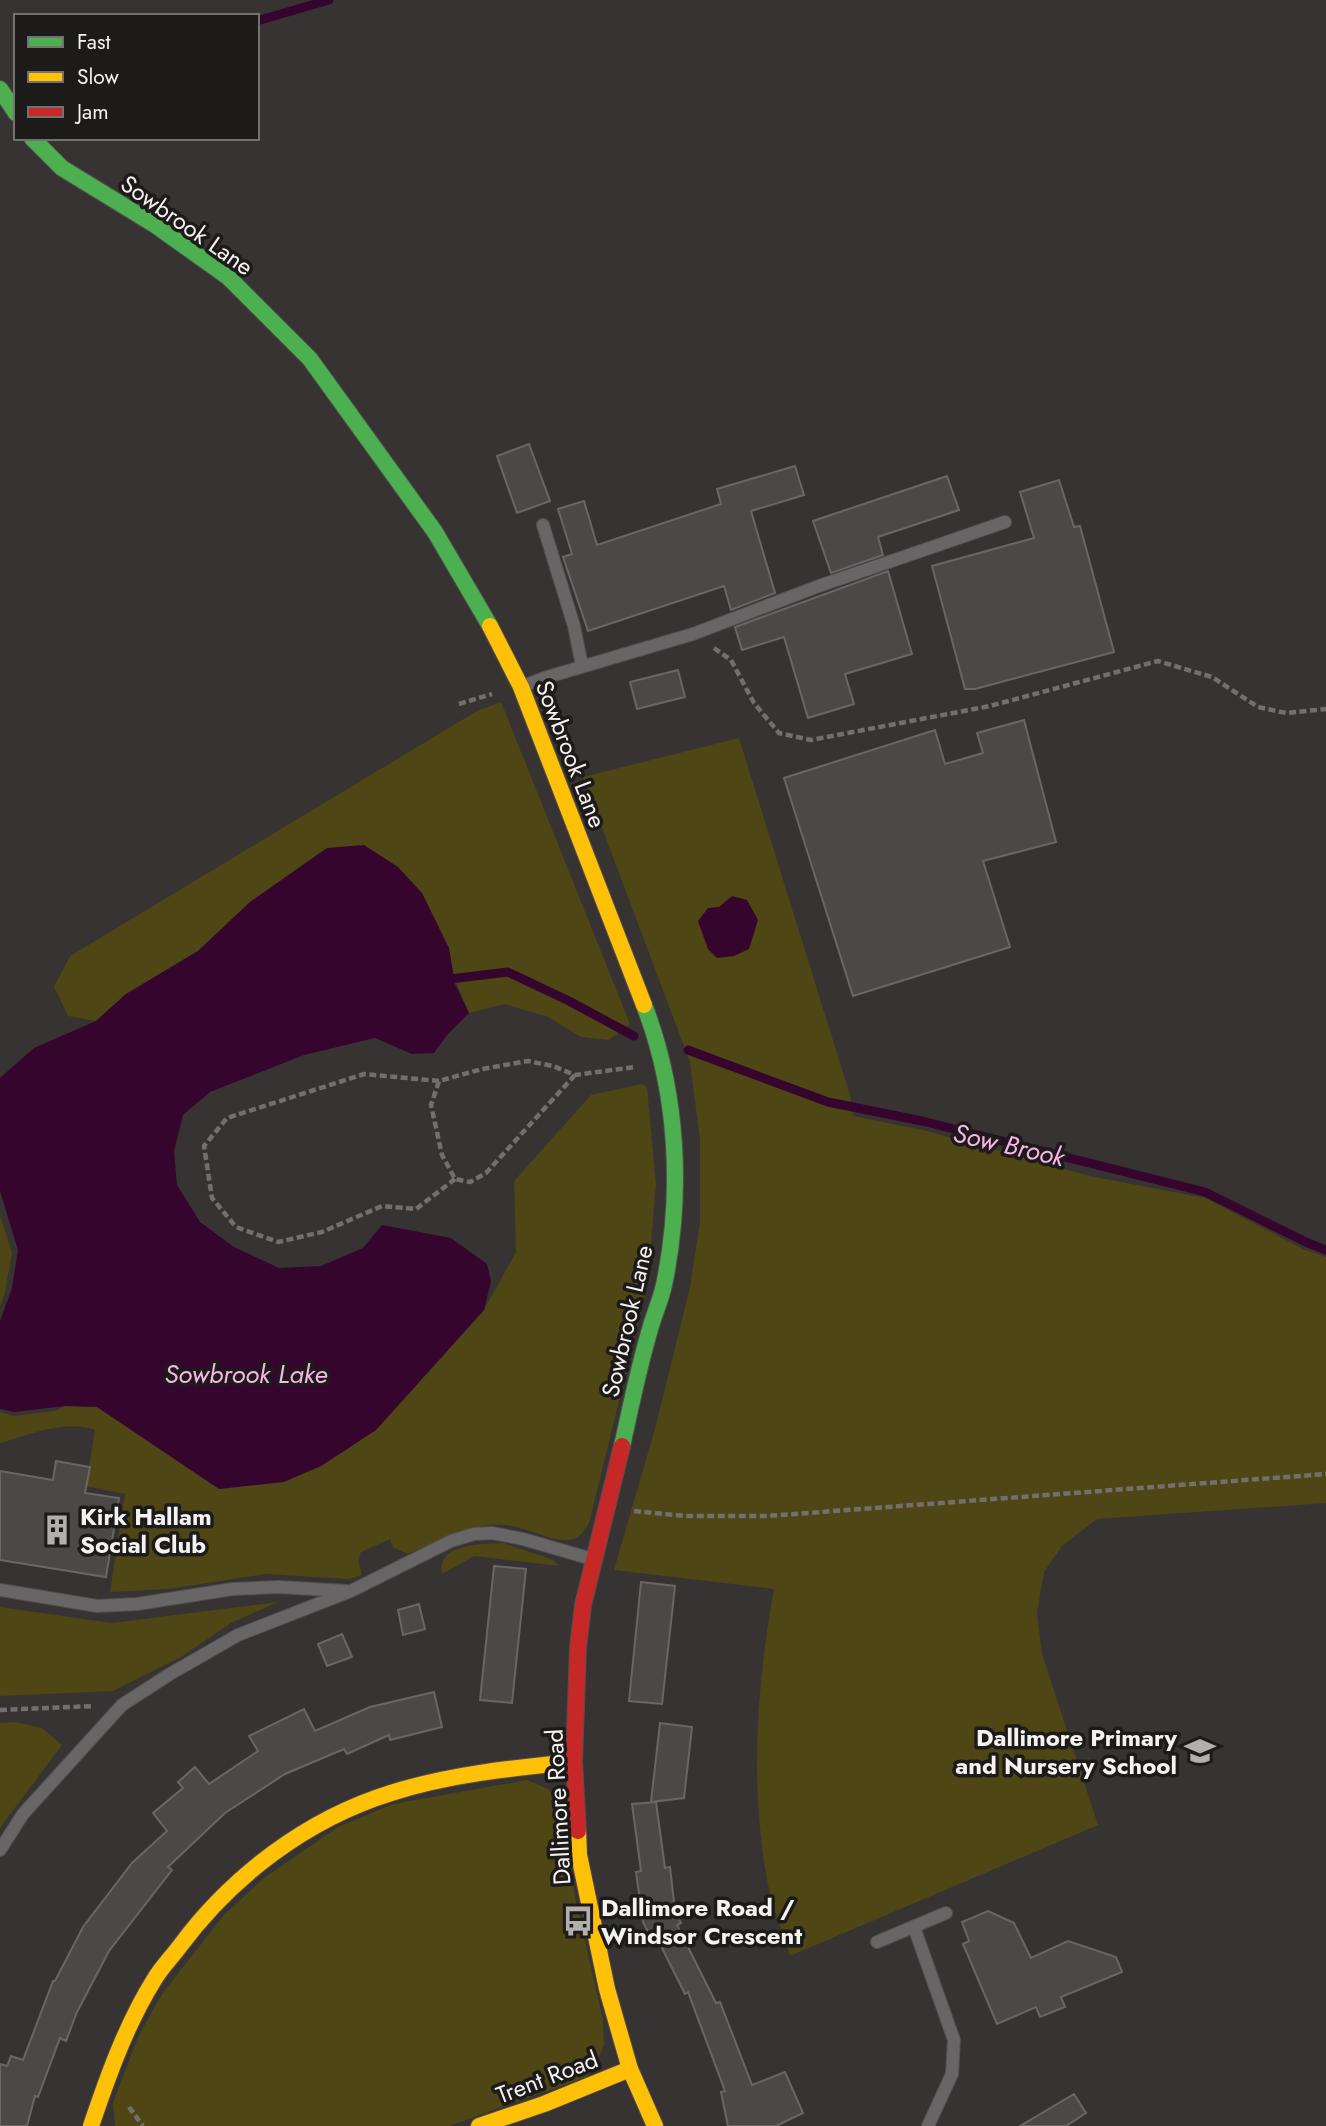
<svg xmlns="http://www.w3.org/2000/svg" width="1326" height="2126" font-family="Jost,sans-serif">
<rect width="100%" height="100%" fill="#373332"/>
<path fill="#4e4614" d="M501 702 630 1024 609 1040 581 1037 548 1017 505 1004 469 1013 454 977 327 848 250 902 198 951 126 994 96 1021 68 1016 54 987 70 956 477 711Z
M739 738 850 1095 853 1116 927 1131 1090 1176 1205 1198 1303 1249 1326 1257V1503L1097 1519 1062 1546 1044 1572 1037 1613 1042 1654 1098 1825 790 1956C782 1929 770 1901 766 1874 750 1781 757 1682 774 1589L614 1570 656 1425 690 1287 700 1222V1140L690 1062 583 777Z
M642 1084 647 1087 656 1184 649 1267 642 1308 589 1523C584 1532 580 1538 569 1540 551 1542 526 1527 505 1525 471 1522 437 1542 407 1554L393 1547 390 1539 361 1552 358 1560 362 1575 349 1579 266 1574 168 1589 110 1592 125 1494 86 1486 95 1430C64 1419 30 1435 0 1443V1412L14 1416 55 1411 65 1406 97 1407 220 1489 321 1466 376 1430 484 1310 516 1252 514 1181 591 1095Z
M0 1215 12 1253 5 1292 0 1307Z
M503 1543 551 1559 560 1566 474 1556 442 1574C436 1543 482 1544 503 1543Z
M278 1602 231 1623 181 1657 113 1691 0 1696V1607L112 1623Z
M16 1722 42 1728 62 1745 0 1828V1723Z
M527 1780 548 1789 560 1804 575 1897 603 2020 604 2045 598 2059 587 2077 449 2126H115L113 2103 138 2037 162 1994 223 1916 264 1878 338 1827 393 1804Z"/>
<path fill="#36052e" d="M364 845 398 867 422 893 449 948 455 984 469 1013 447 1035 434 1053 412 1054 375 1038 304 1055 210 1092 183 1115 174 1151 177 1185 200 1222 234 1247 279 1268 321 1266 363 1248 382 1225 451 1238 487 1264 491 1281 484 1310 376 1430 321 1466 284 1482 219 1489 97 1407 65 1406 14 1412 0 1409V1321L12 1288 18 1250 0 1191V1078L34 1048 96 1021 126 994 198 951 250 902 327 848Z
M732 896 747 900 758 920 749 949 734 956 717 958 708 949 698 921 708 908 719 907Z"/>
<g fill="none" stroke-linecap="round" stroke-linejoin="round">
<path stroke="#36052e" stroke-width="9" d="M257 21 329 0
M442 980 508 972 569 1001 634 1036
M688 1050 828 1102 922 1121 1205 1192 1308 1243 1326 1250"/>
</g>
<path fill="#4b4848" stroke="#696666" stroke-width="2" d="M529 444 550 501 517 513 497 456Z
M795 466 804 495 751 511 775 593 731 610 724 586 588 631 563 557 572 554 558 509 584 501 597 545 721 504 717 489Z
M947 476 959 510 878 537 883 555 831 573 813 521Z
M1059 480 1074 527 1080 526 1114 652 975 689H965L932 566 1034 538 1020 492Z
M888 571 912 654 845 674 854 704 808 718 784 637 742 650 735 627Z
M678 670 685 697 637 709 630 682Z
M1024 720 1056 842 983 861 1010 947 853 996 784 778 935 730 945 764 983 753 977 733Z
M56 1461 90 1467 85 1493 119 1498 106 1577 0 1560V1471L53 1480Z
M494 1566 526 1569 512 1703 480 1700Z
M641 1582 675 1586 662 1704 629 1701Z
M419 1604 425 1629 403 1635 398 1610Z
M342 1634 352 1657 327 1666 318 1644Z
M434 1692 442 1727 390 1740 389 1735 347 1754 344 1749 285 1774 225 1813 168 1867 172 1870 109 1951 77 2012 66 2041 60 2038 38 2097 35 2096 27 2126H0V2064L7 2066 11 2056 23 2060 53 1981H55L83 1927 132 1863 167 1831 153 1813 183 1788 178 1782 195 1767 209 1784 258 1751 249 1736 304 1709 315 1731 370 1707Z
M660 1723 692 1727 684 1798 651 1802Z
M656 1802 665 1868 670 1867 675 1911 681 1923 677 1925 716 2003 720 2002 752 2085 785 2072 803 2113 776 2126H728L721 2092 725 2091 688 1992 685 1994 656 1936 651 1938 643 1922 636 1872 641 1871 632 1804Z
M988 1911 1014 1923 1031 1958 1068 1941 1116 1957 1122 1972 1061 1997 1065 2007 1040 2017 1036 2007 997 2024 963 1944 969 1941 962 1922Z
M1074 2094 1086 2113 1066 2126H1020Z"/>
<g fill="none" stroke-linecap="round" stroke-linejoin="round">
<g stroke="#524f4e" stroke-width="14">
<path id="lane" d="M543 525 574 626 582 666
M521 687 544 678 693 634 819 586 1005 522
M0 1590 97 1606 137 1604 233 1589 279 1587 347 1591
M0 1850 23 1814 122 1705 170 1674 238 1635 351 1591 451 1541 474 1534 492 1533 523 1539 592 1559
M914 1927 954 2040 952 2074 928 2126
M877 1942 946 1913"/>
</g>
<g stroke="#524f4e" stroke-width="18">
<path id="fast" d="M0 89 16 113
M32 138 62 168 155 225 228 277 310 359 435 532 490 626
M622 1446C631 1406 639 1365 651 1326 655 1312 661 1299 664 1285 683 1194 678 1092 644 1005"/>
</g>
<g stroke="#524f4e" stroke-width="18">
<path id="slow" d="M490 626 521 687 644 1005
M578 1831 579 1855 607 1989 630 2069 655 2126
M91 2126C108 2076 126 2025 154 1980 161 1968 171 1958 180 1946 232 1876 307 1819 391 1793 450 1774 513 1768 574 1762
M479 2126 544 2104 630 2069"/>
</g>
<g stroke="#524f4e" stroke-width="18">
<path id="jam" d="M578 1831 574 1762 578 1648 583 1605 622 1446"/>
</g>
<path stroke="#726f6e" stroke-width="4.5" stroke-dasharray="7 3.5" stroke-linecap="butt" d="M714 648 731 660 754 703 779 733 811 740 990 706 1158 661 1212 677 1258 707 1286 713 1326 709
M459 704 492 694
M575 1075 486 1173 470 1182 455 1179 442 1155 431 1105 439 1081 482 1069 528 1061 553 1066 575 1075 635 1067
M439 1081 364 1074 227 1118 204 1146 212 1198 236 1227 278 1242 322 1232 382 1206 416 1209 455 1179
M634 1511 685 1516H768L1326 1474
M0 1710 94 1706
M129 2107 143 2126"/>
<use href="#lane" stroke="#676565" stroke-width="12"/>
<use href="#fast" stroke="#4caf50" stroke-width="16"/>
<use href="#slow" stroke="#ffc107" stroke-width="16"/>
<use href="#jam" stroke="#c62828" stroke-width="16"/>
</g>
<defs>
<g id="building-bare" transform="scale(2.415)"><path d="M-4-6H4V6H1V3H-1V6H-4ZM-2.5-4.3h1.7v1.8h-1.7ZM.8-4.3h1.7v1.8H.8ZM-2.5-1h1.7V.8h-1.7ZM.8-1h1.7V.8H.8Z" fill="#b3afae" stroke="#1d1b1a" stroke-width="2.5" paint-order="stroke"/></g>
<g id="school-bare" transform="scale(2.415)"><path d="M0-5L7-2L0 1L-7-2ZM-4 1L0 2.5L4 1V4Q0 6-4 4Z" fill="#b3afae" stroke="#1d1b1a" stroke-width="2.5" paint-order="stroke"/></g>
<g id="bus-bare" transform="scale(2.415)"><path d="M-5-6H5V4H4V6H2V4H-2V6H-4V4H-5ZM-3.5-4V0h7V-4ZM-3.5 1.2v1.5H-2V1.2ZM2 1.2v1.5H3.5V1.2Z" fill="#b3afae" stroke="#1d1b1a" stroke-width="2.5" paint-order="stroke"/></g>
</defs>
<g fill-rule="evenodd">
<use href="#building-bare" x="57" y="1530"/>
<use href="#school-bare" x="1200" y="1751"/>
<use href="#bus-bare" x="578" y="1921"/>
</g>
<g text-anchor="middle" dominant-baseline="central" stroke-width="7" stroke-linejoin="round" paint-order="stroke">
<g font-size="24" fill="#f6f2f1" stroke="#1d1b1a">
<text transform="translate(187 225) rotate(35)">Sowbrook Lane</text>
<text transform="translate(571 754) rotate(69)">Sowbrook Lane</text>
<text transform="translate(627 1321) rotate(-77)">Sowbrook Lane</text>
<text transform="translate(558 1807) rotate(-93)">Dallimore Road</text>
<text transform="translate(547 2077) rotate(-21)">Trent Road</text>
</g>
<g font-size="24" font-weight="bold" fill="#f6f2f1" stroke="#1d1b1a" text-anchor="start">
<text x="80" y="1516">Kirk Hallam<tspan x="80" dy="28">Social Club</tspan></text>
<text x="1177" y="1737" text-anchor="end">Dallimore Primary<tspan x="1177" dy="28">and Nursery School</tspan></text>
<text x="601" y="1907">Dallimore Road /<tspan x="601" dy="28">Windsor Crescent</tspan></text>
</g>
<g font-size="26" font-style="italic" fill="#f9b3e8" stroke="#1d1b1a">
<text transform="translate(1009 1145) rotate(13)">Sow Brook</text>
<text x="246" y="1374">Sowbrook Lake</text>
</g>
</g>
<rect x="14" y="14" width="245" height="126" fill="#1d1b1a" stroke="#747170" stroke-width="2"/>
<rect x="28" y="37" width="35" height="10" fill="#4caf50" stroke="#747170" stroke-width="2"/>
<text x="77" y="49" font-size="21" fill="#f6f2f1">Fast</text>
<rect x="28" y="72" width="35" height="10" fill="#ffc107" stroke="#747170" stroke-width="2"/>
<text x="77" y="84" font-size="21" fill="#f6f2f1">Slow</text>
<rect x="28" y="107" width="35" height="10" fill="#c62828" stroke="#747170" stroke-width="2"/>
<text x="77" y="119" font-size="21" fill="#f6f2f1">Jam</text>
</svg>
